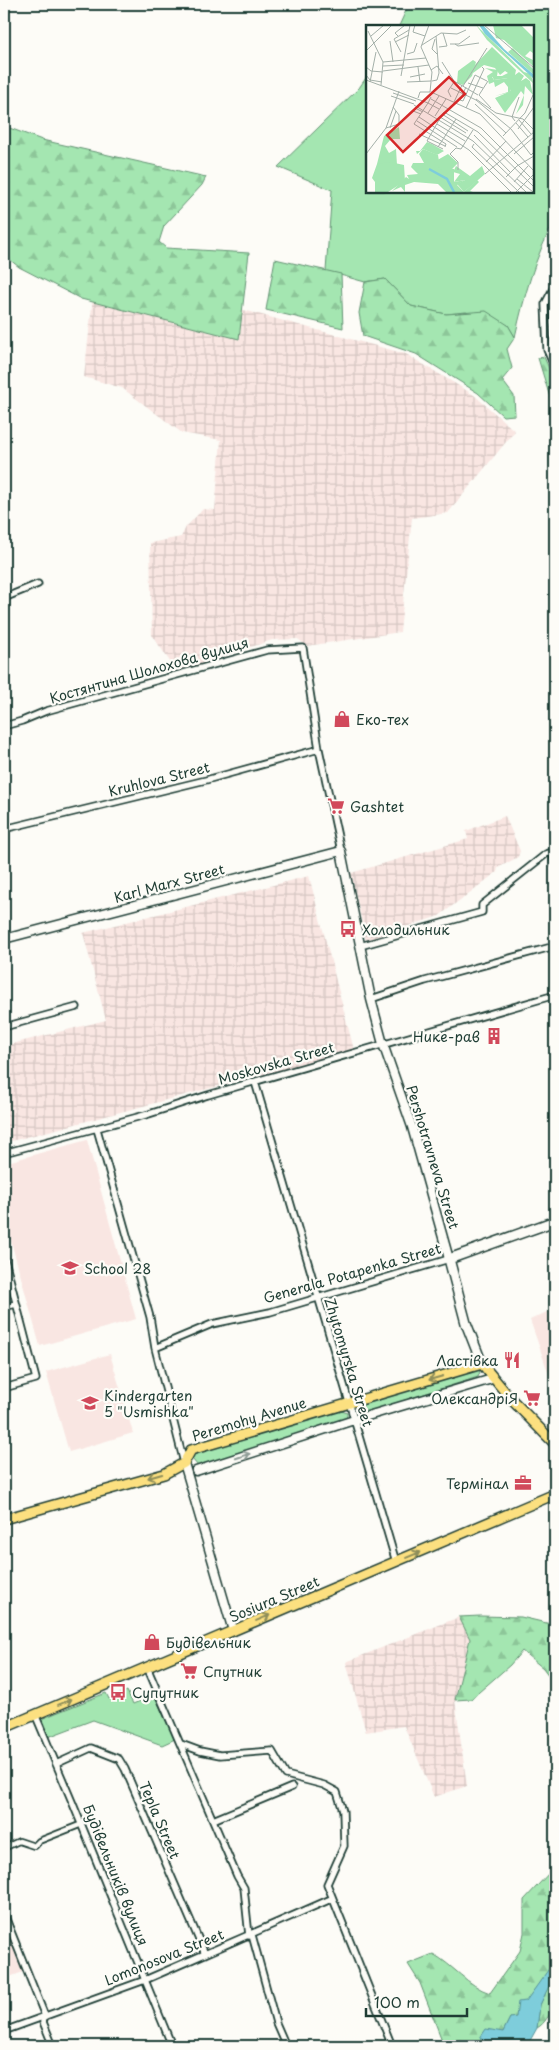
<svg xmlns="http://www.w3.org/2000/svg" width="559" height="2050" font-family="'Playpen Sans',sans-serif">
<defs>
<pattern id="industrial-grid" width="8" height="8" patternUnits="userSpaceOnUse" patternTransform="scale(1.25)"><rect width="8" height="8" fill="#f9e6e2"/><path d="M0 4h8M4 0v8" fill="none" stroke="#d5c6c2"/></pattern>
<pattern id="forest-firs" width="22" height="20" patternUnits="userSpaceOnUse" patternTransform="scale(1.25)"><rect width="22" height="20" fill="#a4e6b1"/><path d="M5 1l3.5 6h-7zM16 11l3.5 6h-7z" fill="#8dc699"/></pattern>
</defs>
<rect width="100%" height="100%" fill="#fdfcf7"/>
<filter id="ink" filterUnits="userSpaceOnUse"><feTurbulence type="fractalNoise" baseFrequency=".02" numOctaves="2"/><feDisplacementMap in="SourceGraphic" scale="10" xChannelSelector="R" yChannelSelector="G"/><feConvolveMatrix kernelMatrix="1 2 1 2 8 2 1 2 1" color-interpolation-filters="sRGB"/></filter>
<g filter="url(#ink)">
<path fill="#f9e6e2" d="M87 1140 136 1319 40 1346 4 1216V1163Z
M555 1308V1377L549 1375 530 1320Z
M110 1354 133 1433 69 1452 46 1372Z
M4 1924 23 1972 4 1979Z"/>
<path fill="url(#industrial-grid)" d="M96 270 406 354 474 395 515 431 448 513 412 518 400 632 307 646 298 639 272 640 177 672 152 635 150 543 181 537 186 527 203 509 215 510 221 440 182 433 122 388 84 377Z
M505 816 520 851 518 857 498 868 497 872 439 916 366 940 351 873 468 839 466 831Z
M309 876 354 1050 4 1143V1046L106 1020 83 933Z
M459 1617 470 1639 455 1700 467 1786 434 1797 404 1726 366 1732 346 1662Z"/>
<path fill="#a4e6b1" stroke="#629272" d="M409 4H555V220C535 256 524 297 515 337L508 325 466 312 446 314 411 306 385 279 365 282 326 271 332 190 278 167 359 88 368 75V191H533V26H399Z
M477 1369 480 1372 478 1377 364 1413 359 1414 355 1411V1406Z
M337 1409 347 1413V1416L342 1422 204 1465 198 1466 192 1459 195 1452Z
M127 1691 133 1704 154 1695 175 1739 162 1745 93 1720 48 1737 41 1719 106 1693 109 1699Z"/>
<path fill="url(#forest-firs)" stroke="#629272" d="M4 126 42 140 206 177 202 185 164 226 159 242 166 248 249 253 239 339 81 299 19 267 4 255Z
M275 259 341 274 343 328 266 310Z
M385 279 411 306 446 314 486 311 508 325 515 337 507 349 512 368 502 380 514 396 515 415 503 416 478 393 416 354 363 336 359 313 365 282Z
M544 357 555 382V414L538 358Z
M480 1616 521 1617 555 1625V1684L543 1668 522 1651 510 1665 471 1699 455 1700 470 1639 459 1617Z
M555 1864V1953L554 1958 555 1956V2009C548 2014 546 2023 537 2028L540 2005 548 1987 516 2018H510L503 2032 480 2038 487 2044 483 2046H450L443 2043 420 1983 408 1964 433 1954C453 1965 468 1986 490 1993L520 1951 524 1933V1900L551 1871Z"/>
<path fill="#7ecddb" stroke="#589398" d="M551 1966 549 1986 540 2005 537 2028 527 2046H491L480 2038 486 2029 503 2032 510 2018 516 2017 518 2002 526 2001Z"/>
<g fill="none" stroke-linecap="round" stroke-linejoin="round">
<g stroke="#1f3d34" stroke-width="8">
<path id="pedestrian" d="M4 1848 19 1841 34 1846 39 1841 82 1824"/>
</g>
<g stroke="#1f3d34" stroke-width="9">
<path id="minor" d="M555 285 545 304 547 350 555 368
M4 598 38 584
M4 726 22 721 46 711 267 650 303 648 319 749 341 851
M4 829 206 780 319 749
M360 946 482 912V905L546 854 552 852 555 864
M371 999 425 981 555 946
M4 1027 77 1007
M255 1082 396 1562
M97 1129 150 1317 155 1348 184 1463
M4 1153 149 1114 208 1095 555 995
M4 1256 36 1379 4 1388
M4 1307 16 1304
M155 1348 212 1324 270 1312 449 1259
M147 1667 237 1876 244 1888 249 1936
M35 1714 73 1804 172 2046
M181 1744 200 1751 220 1755 272 1751 286 1775 324 1785 337 1792 343 1811 344 1846 327 1884 392 2046
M56 1764 91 1748 119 1759 125 1769 205 1954
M213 1820 292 1787
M4 1914 45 2016 43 2022 53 2046
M252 1935 276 2023 286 2046
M4 2031 145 1980 331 1899"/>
</g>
<g stroke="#1f3d34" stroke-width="11">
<path id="tertiary" d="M4 939 341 851 371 999 383 1044 412 1127 449 1259
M184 1463 233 1631
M196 1471 354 1420 492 1379"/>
</g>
<g stroke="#1f3d34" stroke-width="12">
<path id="secondary" d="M482 1364 466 1323 449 1259 555 1221"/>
</g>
<g stroke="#1f3d34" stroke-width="12">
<path id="primary" d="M4 1519 164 1474 184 1463 191 1450 482 1364 511 1399 555 1444
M4 1728 555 1494"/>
</g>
<use href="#pedestrian" stroke="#fdfcf7" stroke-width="4.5"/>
<use href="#minor" stroke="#fdfcf7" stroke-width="5.5"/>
<use href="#tertiary" stroke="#fdfcf7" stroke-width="8"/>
<use href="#secondary" stroke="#fdfcf7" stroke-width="9"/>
<use href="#primary" stroke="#fce080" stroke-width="9"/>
</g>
<defs><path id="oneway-shaft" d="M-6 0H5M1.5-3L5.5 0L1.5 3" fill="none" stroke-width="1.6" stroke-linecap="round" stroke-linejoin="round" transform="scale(1.25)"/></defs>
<g stroke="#8e8e5a">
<use href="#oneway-shaft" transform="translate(436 1378) rotate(164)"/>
<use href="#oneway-shaft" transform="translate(155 1476) rotate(164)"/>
<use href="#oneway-shaft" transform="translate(413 1555) rotate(-23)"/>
<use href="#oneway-shaft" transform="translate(263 1618) rotate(-23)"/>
<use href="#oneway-shaft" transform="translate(65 1702) rotate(-23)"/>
</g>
<use stroke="#8e9c96" href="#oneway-shaft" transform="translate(243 1456) rotate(-18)"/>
</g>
<defs>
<g id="shop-bare" transform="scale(1.35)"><path d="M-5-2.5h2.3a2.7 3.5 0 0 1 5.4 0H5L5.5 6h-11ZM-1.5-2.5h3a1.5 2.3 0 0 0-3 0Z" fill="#d1495b" stroke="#fdfcf7" stroke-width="2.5" paint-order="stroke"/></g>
<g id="supermarket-bare" transform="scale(1.35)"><path d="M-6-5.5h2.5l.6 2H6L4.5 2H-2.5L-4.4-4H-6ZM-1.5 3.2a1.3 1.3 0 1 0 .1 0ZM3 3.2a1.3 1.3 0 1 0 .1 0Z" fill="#d1495b" stroke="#fdfcf7" stroke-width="2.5" paint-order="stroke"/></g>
<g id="bus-bare" transform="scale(1.35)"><path d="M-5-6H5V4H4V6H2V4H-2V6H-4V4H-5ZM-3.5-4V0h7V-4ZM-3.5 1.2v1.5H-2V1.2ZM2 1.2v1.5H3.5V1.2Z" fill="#d1495b" stroke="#fdfcf7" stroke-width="2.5" paint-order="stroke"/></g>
<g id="building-bare" transform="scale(1.35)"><path d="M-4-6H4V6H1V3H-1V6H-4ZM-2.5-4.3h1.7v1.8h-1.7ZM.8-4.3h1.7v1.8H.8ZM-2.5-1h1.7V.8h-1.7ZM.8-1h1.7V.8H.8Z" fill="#d1495b" stroke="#fdfcf7" stroke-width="2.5" paint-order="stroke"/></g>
<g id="school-bare" transform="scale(1.35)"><path d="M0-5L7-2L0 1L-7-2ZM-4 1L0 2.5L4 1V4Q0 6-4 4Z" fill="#d1495b" stroke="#fdfcf7" stroke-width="2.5" paint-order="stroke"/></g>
<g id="restaurant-bare" transform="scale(1.35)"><path d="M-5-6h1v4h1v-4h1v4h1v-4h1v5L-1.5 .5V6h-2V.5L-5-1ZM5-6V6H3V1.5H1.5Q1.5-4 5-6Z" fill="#d1495b" stroke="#fdfcf7" stroke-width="2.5" paint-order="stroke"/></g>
<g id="office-bare" transform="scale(1.35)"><path d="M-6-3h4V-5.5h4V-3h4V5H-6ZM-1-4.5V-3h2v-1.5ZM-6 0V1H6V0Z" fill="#d1495b" stroke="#fdfcf7" stroke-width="2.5" paint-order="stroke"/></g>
</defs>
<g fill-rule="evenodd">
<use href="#shop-bare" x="342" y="719"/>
<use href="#supermarket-bare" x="336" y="806"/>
<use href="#bus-bare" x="348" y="929"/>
<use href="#building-bare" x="494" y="1036"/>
<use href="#school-bare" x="70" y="1268"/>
<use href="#restaurant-bare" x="512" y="1360"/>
<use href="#supermarket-bare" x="532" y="1398"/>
<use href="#school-bare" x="90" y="1403"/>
<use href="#office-bare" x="523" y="1483"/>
<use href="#shop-bare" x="152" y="1642"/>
<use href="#supermarket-bare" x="189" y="1671"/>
<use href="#bus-bare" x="118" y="1692"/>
</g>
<g text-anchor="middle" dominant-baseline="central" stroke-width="4.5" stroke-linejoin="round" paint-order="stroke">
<g font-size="14" fill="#1f3d34" stroke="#fdfcf7">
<text transform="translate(149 670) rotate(-16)">Костянтина Шолохова вулиця</text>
<text transform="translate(159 779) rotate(-14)">Kruhlova Street</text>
<text transform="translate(169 883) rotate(-15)">Karl Marx Street</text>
<text transform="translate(276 1063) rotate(-16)">Moskovska Street</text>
<text transform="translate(433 1157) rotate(73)">Pershotravneva Street</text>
<text transform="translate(352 1273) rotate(-16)">Generala Potapenka Street</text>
<text transform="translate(349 1362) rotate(73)">Zhytomyrska Street</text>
<text transform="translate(249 1419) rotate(-17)">Peremohy Avenue</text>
<text transform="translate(274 1599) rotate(-23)">Sosiura Street</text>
<text transform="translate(160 1820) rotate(67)">Tepla Street</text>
<text transform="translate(116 1875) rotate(68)">Будівельників вулиця</text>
<text transform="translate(164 1957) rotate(-22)">Lomonosova Street</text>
</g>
<g font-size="14" fill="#1f3d34" stroke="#fdfcf7" text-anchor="start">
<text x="356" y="719">Еко-тех</text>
<text x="350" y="806">Gashtet</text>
<text x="362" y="929">Холодильник</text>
<text x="480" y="1036" text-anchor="end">Нике-рав</text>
<text x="84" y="1268">School 28</text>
<text x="498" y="1360" text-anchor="end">Ластівка</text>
<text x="104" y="1395">Kindergarten<tspan x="104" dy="16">5 "Usmishka"</tspan></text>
<text x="518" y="1398" text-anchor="end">ОлександріЯ</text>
<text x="509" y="1483" text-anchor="end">Термінал</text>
<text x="166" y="1642">Будівельник</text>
<text x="203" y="1671">Спутник</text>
<text x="132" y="1692">Супутник</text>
</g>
</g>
<g transform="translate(366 25)">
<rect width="168" height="168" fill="#fdfcf7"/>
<path d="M119 43 132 45 131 51 126 52 128 55 142 53 145 67 129 71 142 67V62L138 57 129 62 128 57 123 59 121 51 127 47ZM33 102 34 114H25L19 121 23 128 30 124 31 140 11 139 18 111ZM90 141 104 151 116 141 119 149 98 167 91 159 99 155 88 157 94 149 87 147Z" fill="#a4e6b1"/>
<path d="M110 0 158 47 165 49 167 58 121 15ZM126 22 150 45 149 50 153 47 158 51 155 56 160 53 164 56 167 70 159 61 157 80 150 89 158 70 155 66 139 88 129 73 145 66 139 56 142 53 128 55 126 51H136L142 48 139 46 134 50 129 43 118 40 107 48V42ZM147 23 167 44V49L142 27ZM57 124 72 130 74 142 88 144V157L99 155 91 160 98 167 111 155 113 157 104 166 107 167H80L72 159 48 157 39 160V167L35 162 26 166 40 152 43 154 41 150 52 149 45 142 47 138H58L53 129Z" fill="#a4e6b1"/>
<path d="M107 35 110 37 106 51 97 60 91 58 92 46Z" fill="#a4e6b1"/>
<path d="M127 0H155L167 12V28L164 26 159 31 167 35V41L138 15 130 13ZM61 117 66 119 78 126 71 130 57 124 51 129 50 126H54ZM82 129 92 138 80 150 68 137ZM24 137 38 140 39 156 22 167H9V157L6 153 11 139Z" fill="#a4e6b1"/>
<path d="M113 0H117L138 24 167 49V53L119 9Z" fill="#7ecddb"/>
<path fill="none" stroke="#7ecddb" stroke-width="2.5" d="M63 144 81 154 88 167"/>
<path fill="none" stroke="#a4b0a9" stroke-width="1" d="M49 0 47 7 59 11M63 0 55 22 66 47 64 67M118 0 168 43M2 6 17 37 60 33M5 11 18 0M32 11 29 8 39 0M69 14 66 24 72 30M24 16 27 37M29 17 43 10M84 19H93L104 11M89 19 92 21 113 18M56 20 75 8 91 9 100 5M73 22 81 21 77 8M0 26 26 0M35 27 28 14 43 5M41 29 48 27 51 18M76 37 88 56 112 70M17 41 38 40M0 42 5 46 17 47M52 42 54 57M65 45 71 41 77 49M17 46 63 40M0 50 4 55 16 57M35 51 44 0M44 52 59 49M0 55 62 78 65 72M66 56 71 55 73 48 70 11M4 57 10 27M41 57 65 56M102 58 117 63M15 60 17 37M97 61 121 23M100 62 94 75 97 76 109 50 121 56M85 63 110 75M65 67 114 89 168 146M27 68 50 76M113 70 122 56M113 70 125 83M25 71 48 79M85 72 82 66 88 57M52 73 54 67H64M65 74 115 103 168 156M110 74 130 88 157 94 168 105M110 75 145 104 165 130 168 127M88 77 96 60M109 79 140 108M48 80 107 116 160 167M100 83 118 44 116 42M73 84 62 78 48 99 80 119 79 122M62 88 73 71M55 89 47 86 49 83 57 87M76 89 102 106M69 91 80 74M53 92 103 125 145 167M74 92 100 108M73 95 78 87 112 107 168 162M73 95 61 116 77 124M153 95 165 109M51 96 91 122M149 96 146 92 153 72M150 98 162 112M71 99 99 116M20 103 33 99V90L27 82M24 103 30 86M152 104 168 82M53 109 79 121M108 110 144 147M137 111 159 88 167 70M108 119 106 122 153 167M72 122 90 94M0 129 20 103 33 66M148 129 168 112M120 137 140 116M151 141 168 131M92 145V137L84 129 90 123 95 124 107 105M119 149 168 107M140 152 151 141M151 154 167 167M148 157 162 141M150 167 168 149"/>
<path fill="#d62828" fill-opacity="0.15" stroke="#d62828" stroke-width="2.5" d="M83 52 99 69 37 127 21 110Z"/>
<rect width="168" height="168" fill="none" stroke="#1f3d34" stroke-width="2.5"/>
</g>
<rect width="559" height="2050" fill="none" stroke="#fdfcf7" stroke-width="20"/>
<rect x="10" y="10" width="539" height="2030" fill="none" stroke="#1f3d34" stroke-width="2" filter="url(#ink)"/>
<path d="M366 2008v8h101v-8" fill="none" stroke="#1f3d34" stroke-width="2.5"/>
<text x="374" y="2008" font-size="15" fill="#1f3d34" stroke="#fdfcf7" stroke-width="4" paint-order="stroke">100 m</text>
</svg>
